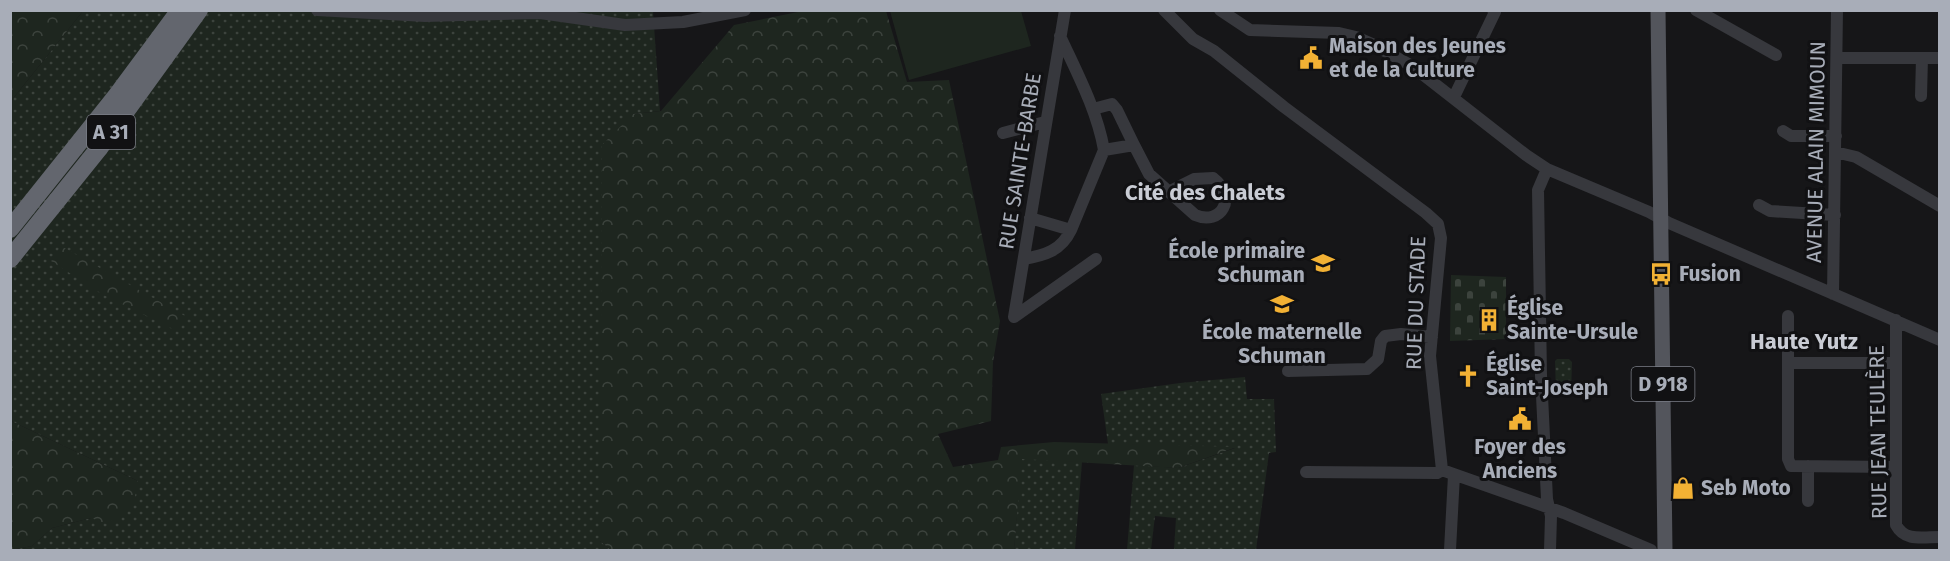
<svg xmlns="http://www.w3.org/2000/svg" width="1950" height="561" font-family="'Fira Sans',sans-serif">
<defs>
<pattern id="grass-dots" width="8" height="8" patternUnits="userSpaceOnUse" patternTransform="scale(1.5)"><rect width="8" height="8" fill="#1e261f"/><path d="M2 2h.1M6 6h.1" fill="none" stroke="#3c433d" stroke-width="1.8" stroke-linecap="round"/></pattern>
<pattern id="forest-crowns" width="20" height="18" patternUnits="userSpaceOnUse" patternTransform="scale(1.5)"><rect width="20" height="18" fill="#1e261f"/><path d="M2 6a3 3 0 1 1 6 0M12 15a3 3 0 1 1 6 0" fill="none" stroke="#3c433d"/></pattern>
<pattern id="cemetery-stones" width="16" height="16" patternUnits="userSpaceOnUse" patternTransform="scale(1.5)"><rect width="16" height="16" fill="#1e261f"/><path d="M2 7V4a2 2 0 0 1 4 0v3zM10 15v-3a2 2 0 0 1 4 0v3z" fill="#3c433d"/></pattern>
</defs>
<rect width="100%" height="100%" fill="#161618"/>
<path fill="url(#grass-dots)" d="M83 11H653L660 111 633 114 600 541 611 550H11L32 546 52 528 91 518 138 481 11 421V101Z
M1557 359H1569L1572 362 1571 395 1558 396 1556 394 1555 361Z
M1245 377 1247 399H1274L1276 452 1269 453 1256 550H1174L1176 518 1155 516 1151 550H1127L1134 465 1178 468 1235 448 1108 444 1101 394 1180 383Z
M1021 458 1082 462 1075 550H1014Z"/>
<path fill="url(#forest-crowns)" d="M12 11H83L11 101 10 12Z
M803 11H886L907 82 949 80 1000 321 993 362 991 421 938 434 953 467 998 460 1001 447 1054 442 1237 447 1178 468 1022 459 1014 550H611L600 541 602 145 633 114 661 111 734 25Z
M61 246 185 316 179 332 102 294 51 261Z
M11 421 138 481 133 506 107 524 91 518 52 528 32 546 11 550Z"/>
<path fill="url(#cemetery-stones)" d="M1451 275 1506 277V339L1450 341Z"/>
<path fill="#1e261f" d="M890 11H1021L1031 46 909 80Z"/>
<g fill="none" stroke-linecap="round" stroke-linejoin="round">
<path stroke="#37383d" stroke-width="12" d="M317 10 425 16 540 13 625 25 683 22 745 10
M1164 10 1193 39 1214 51 1284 107 1426 213 1438 224 1441 238 1430 356 1442 470 1564 513 1651 550
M1220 10 1250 30 1339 33 1356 37 1372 44 1412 66 1526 155 1547 169 1649 212 1669 223 1940 340
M1696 10 1776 55
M1060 36C1077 73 1097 110 1104 150L1134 145 1149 174 1195 215C1221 226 1238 198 1213 178L1194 179 1170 191
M1837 58H1940
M1921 96 1922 58
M1454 97 1495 12 1493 10
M1093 109 1112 104 1117 110 1134 145
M1783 131 1791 136H1836
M1003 133 1045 122
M1835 152 1856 157 1940 206
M1547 169 1538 190 1541 375 1547 499 1551 516 1550 550
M1759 205 1770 211 1835 215
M1030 218 1071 230 1104 150
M1024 259C1045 255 1061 251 1071 230
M1833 294 1837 10
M1788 316V459L1791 466 1896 467
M1014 317 1065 10
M1014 317 1096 259
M1896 320V525C1905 542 1923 537 1940 537
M1788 363H1896
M1288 371 1367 369 1378 359 1381 341 1385 336 1401 334 1432 337
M1808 466V501
M1306 472 1437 473 1442 470
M1450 550 1454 475"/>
<path stroke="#53555c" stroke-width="15" d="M1658 10 1665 550"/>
<path stroke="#63666e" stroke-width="18" d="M10 229 117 95 180 10
M10 259 100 147 199 10"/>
</g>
<defs>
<g id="civic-bare" transform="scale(1.8)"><path d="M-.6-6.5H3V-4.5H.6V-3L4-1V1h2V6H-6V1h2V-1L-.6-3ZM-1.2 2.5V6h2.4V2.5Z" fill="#f2b134" stroke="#111113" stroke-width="2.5" paint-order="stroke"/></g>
<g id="school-bare" transform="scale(1.8)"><path d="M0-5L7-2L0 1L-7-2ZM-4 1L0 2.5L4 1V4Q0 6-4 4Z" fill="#f2b134" stroke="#111113" stroke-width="2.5" paint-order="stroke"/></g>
<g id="bus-bare" transform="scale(1.8)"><path d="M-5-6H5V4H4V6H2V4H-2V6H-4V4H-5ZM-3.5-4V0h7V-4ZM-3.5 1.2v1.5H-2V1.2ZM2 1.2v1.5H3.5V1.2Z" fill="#f2b134" stroke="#111113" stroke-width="2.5" paint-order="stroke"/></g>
<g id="building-bare" transform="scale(1.8)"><path d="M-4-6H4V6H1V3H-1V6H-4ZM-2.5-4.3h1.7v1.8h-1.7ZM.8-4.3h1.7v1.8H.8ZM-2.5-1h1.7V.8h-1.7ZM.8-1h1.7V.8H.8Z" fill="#f2b134" stroke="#111113" stroke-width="2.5" paint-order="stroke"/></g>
<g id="church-bare" transform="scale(1.8)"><path d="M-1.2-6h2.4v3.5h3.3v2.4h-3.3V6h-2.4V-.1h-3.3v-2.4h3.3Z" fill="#f2b134" stroke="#111113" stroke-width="2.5" paint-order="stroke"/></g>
<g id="shop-bare" transform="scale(1.8)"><path d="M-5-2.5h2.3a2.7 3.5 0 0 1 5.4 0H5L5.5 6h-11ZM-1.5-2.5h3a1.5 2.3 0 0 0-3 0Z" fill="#f2b134" stroke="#111113" stroke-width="2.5" paint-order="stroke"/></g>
</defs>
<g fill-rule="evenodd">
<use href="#civic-bare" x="1311" y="58"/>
<use href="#school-bare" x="1323" y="263"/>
<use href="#bus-bare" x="1661" y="274"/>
<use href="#school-bare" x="1282" y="304"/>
<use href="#building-bare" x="1489" y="320"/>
<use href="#church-bare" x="1468" y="376"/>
<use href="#civic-bare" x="1520" y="419"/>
<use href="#shop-bare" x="1683" y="488"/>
</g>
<g text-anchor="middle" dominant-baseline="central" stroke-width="6" stroke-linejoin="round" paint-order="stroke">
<g fill="#111113" stroke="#7b7e86" stroke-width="1.5">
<rect x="87" y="115" width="48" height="34" rx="4.5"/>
<rect x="1631.5" y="367" width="63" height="34" rx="4.5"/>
</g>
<g font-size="20" font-weight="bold" fill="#a8adb8">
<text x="111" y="132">A 31</text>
<text x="1663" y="384">D 918</text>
</g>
<g font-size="21" font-weight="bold" fill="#a8adb8" stroke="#111113" text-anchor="start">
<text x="1329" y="46">Maison des Jeunes<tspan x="1329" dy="24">et de la Culture</tspan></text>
<text x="1305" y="251" text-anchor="end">École primaire<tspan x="1305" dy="24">Schuman</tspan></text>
<text x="1679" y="274">Fusion</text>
<text x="1507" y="308">Église<tspan x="1507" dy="24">Sainte-Ursule</tspan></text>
<text x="1282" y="332" text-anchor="middle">École maternelle<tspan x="1282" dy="24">Schuman</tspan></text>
<text x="1486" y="364">Église<tspan x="1486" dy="24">Saint-Joseph</tspan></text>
<text x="1520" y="447" text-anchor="middle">Foyer des<tspan x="1520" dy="24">Anciens</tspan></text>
<text x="1701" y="488">Seb Moto</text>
</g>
<g font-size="21" fill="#a8adb8" stroke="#111113">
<text transform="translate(1816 152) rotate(-89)">AVENUE ALAIN MIMOUN</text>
<text transform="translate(1020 161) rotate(-81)">RUE SAINTE-BARBE</text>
<text transform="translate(1416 303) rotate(-88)">RUE DU STADE</text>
<text transform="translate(1878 432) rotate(-91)">RUE JEAN TEULÈRE</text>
</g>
<g font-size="22" font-weight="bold" fill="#c9ccd4" stroke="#111113">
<text x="1205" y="192">Cité des Chalets</text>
<text x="1804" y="341">Haute Yutz</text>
</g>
</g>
<rect width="1950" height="561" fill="none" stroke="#a8adb8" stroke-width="24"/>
</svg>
